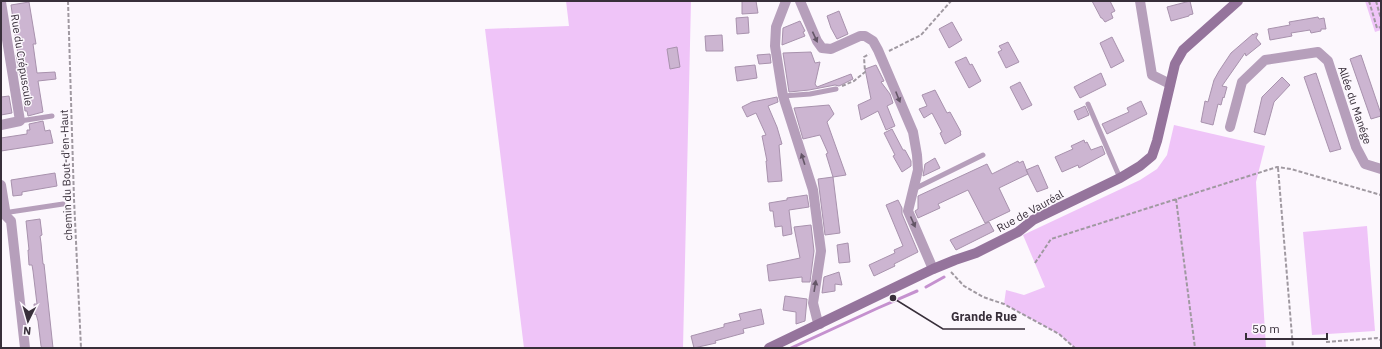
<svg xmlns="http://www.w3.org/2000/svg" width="1382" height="349" font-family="'IBM Plex Sans',sans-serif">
<rect width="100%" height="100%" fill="#fcf7fd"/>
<path fill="#efc4f8" d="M566 1H691L683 348H524L485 29 569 26Z
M1365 1H1381V30L1375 32Z
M1174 125 1265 146 1256 182 1266 348H1075L1059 334 1004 304 1006 290 1024 295 1045 287 1023 235 1140 180 1157 169 1167 155Z
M1367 226 1375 331 1312 335 1303 232Z"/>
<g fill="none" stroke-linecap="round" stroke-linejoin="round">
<path stroke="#c591cf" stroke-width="3" d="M926 287 944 277
M791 348 878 308 917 291"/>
</g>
<path fill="#ccb5d1" stroke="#a892ad" d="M742 1H756L758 13 742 14Z
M1092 1H1110L1115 11 1111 13 1113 18 1105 22 1102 18H1101Z
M1190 1 1193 14 1189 15V16L1171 21 1167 7Z
M29 2 36 44H33L37 73 55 72 56 79 38 81 43 112 28 116 27 111H25L21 77H20L16 55H18L11 5Z
M839 11 848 34 837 39 831 28 827 16Z
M748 17 749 33 737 34 736 18Z
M1318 17 1319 19 1324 18 1326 29H1321V31L1311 33 1310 30 1291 33 1292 36 1270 40 1268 29 1290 25 1289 22Z
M800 21 805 31 803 32 805 36 782 45 783 28Z
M952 22 962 40 949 48 939 29Z
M1256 33 1258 34 1256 38 1261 44 1246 56 1245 53 1222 86 1227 87 1224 98 1223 97 1221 105 1218 104 1213 125 1201 122 1205 101 1208 102 1214 80 1219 71 1231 53 1253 34V35Z
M722 35 723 51H706L705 36Z
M1112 37 1124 61 1111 68 1100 43Z
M1008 42 1019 62 1006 68 998 52 1002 50 999 46Z
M677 47 680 67 670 69 667 49Z
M811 52 815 63 820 62 815 84 817 87 851 74 853 79 839 86 835 85 809 90 789 92 783 53Z
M770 54 771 63 759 64 757 55Z
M1361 55 1381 114V116L1371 119 1350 59Z
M966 57 970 65 972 64 981 81 969 88 955 62Z
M755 65 757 78 737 81 735 67Z
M876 65 884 81 881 82 890 94 893 103 887 106 895 126 886 130 878 111 861 120 858 105 871 99 865 69Z
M1101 73 1106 85 1080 98 1074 87Z
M1316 73 1341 149 1330 152 1304 77Z
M1282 77 1290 85 1274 102 1265 135 1254 132 1262 97Z
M1020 82 1032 105 1022 110 1010 87Z
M935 90 947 113 950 112 961 132H960L961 135 945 144 940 133 942 132 932 113 924 118 919 109 927 106 922 95Z
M9 96 12 113 1 115V97Z
M777 97 778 102 768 106 777 127 782 144 779 145 782 181 768 182 766 161H767L762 136 766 135 756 113 747 117 742 107 752 102Z
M1141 101 1147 114 1107 134 1102 124 1129 112 1127 108Z
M829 105 834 114 827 122 846 175 833 177 826 154 828 153 820 135 803 139 794 108Z
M1085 106 1089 115 1078 120 1074 111Z
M43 121 45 131 50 130 53 143 1 151V138L27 134V130H30L29 124Z
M892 129 903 150H905L911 161V166L902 172 893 156 895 155 884 133Z
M1084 140 1085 143 1087 142 1091 150 1102 146 1105 154 1079 168 1078 165 1062 172 1055 157 1073 149 1071 146Z
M935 158 940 168 923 176 925 164Z
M1018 161 1019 163 1023 161 1028 174 999 188 1010 211 985 223 968 190 938 204 940 208 918 218 915 211 918 209V196L987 164 992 174Z
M1038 165 1048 188 1037 192 1026 170Z
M55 173 57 186 22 192V195L13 196 11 180Z
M833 177 840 233 825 235 818 179Z
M807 195 809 207 789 210 792 234 783 236 782 226 775 227 773 211H770L769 203 787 200V198Z
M898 200 902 208V214L918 252 894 264 895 266 874 276 869 265 895 253 894 250 903 246 886 205Z
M40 219 42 235 40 236 41 243 43 264H44L53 348H42L41 346 38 321 36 314 35 315 34 304H37L33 271 32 265H29L28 250H29L26 221Z
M989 222 994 231 956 250 950 240Z
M811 225 814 251 810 282H802V277L769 281 767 265 800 258 794 227Z
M848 243 850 262 839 263 837 245Z
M839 272 842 285 835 284V291L822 293 824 277Z
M785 296 807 299 805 321 796 324V312L783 310Z
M761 309 764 324 743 329 744 333 715 341 716 343 694 348 691 336 724 327V324L741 320 739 314Z"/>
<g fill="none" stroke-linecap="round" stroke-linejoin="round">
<path stroke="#a099a1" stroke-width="2" stroke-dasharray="4 2" stroke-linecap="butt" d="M68 1 74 199 81 348
M1369 1 1377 28 1381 27
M1376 1 1381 19
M889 51 921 35 951 1
M842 86 854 81 865 72 864 57 869 54
M1278 168 1293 348
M1176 199 1195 348
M1035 263 1051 239 1277 167 1291 169 1381 195
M951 272 964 286 983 297 1004 304 1059 334 1075 348
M1326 342 1377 338 1381 340"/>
<path stroke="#b69fbb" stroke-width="5" d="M783 96 810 94 836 89
M1088 104 1120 178
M20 121 52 116
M914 189 983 155
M6 216 10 212 63 204"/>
<path stroke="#b69fbb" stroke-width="10" d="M786 1 776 27 775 46 783 96 813 190 821 251 813 303 817 319 820 324
M800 1 817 41 822 48 831 49 860 36H865L873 41 878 50 913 132 917 155 918 170 908 211 933 269
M1140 1 1152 75 1170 84
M1 2 20 121 1 125
M1230 127 1242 82 1265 60 1318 52 1328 61 1356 147 1365 164 1381 169
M1 185 6 216
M6 216 11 221 25 348"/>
<path stroke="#95749c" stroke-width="10" d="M769 348 933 269 955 260 976 253 1018 232 1033 220 1120 178 1140 166 1152 156 1157 141 1175 64 1183 50 1238 1"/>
</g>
<defs><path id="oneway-solid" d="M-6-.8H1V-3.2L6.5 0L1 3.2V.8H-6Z"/></defs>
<g fill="#645667">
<use href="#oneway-solid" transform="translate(815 37) rotate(65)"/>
<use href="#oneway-solid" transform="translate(898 97) rotate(68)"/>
<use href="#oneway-solid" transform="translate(803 159) rotate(-108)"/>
<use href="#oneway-solid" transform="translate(913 222) rotate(66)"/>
<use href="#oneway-solid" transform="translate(815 286) rotate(-81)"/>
</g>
<g text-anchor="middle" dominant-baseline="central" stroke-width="3" stroke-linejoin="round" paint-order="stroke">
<g font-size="11" fill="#382f3a" stroke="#fcf7fd">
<text transform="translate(22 60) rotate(81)">Rue du Crépuscule</text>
<text transform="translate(1355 105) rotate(71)">Allée du Manége</text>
<text transform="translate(66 175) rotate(-92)">chemin du Bout-d'en-Haut</text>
<text transform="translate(1030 211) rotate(-29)">Rue de Vauréal</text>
</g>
</g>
<path fill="none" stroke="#382f3a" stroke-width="1.5" d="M893 298L943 329H1025"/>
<circle fill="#382f3a" stroke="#fcf7fd" stroke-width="1.5" cx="893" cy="298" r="4"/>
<g font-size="12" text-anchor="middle" font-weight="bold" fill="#382f3a" stroke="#fcf7fd" stroke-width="3" stroke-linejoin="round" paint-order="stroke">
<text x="984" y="321">Grande Rue</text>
</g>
<rect width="1382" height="349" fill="none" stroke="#382f3a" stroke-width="4"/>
<g transform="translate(28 321) rotate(185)" stroke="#fcf7fd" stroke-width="3" paint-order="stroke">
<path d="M0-3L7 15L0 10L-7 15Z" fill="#382f3a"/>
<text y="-6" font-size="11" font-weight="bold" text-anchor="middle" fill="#382f3a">N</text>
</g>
<path d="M1246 333v6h81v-6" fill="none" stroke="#382f3a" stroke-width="2"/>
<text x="1252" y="333" font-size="12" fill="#382f3a" stroke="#fcf7fd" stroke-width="3" paint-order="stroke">50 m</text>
</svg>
